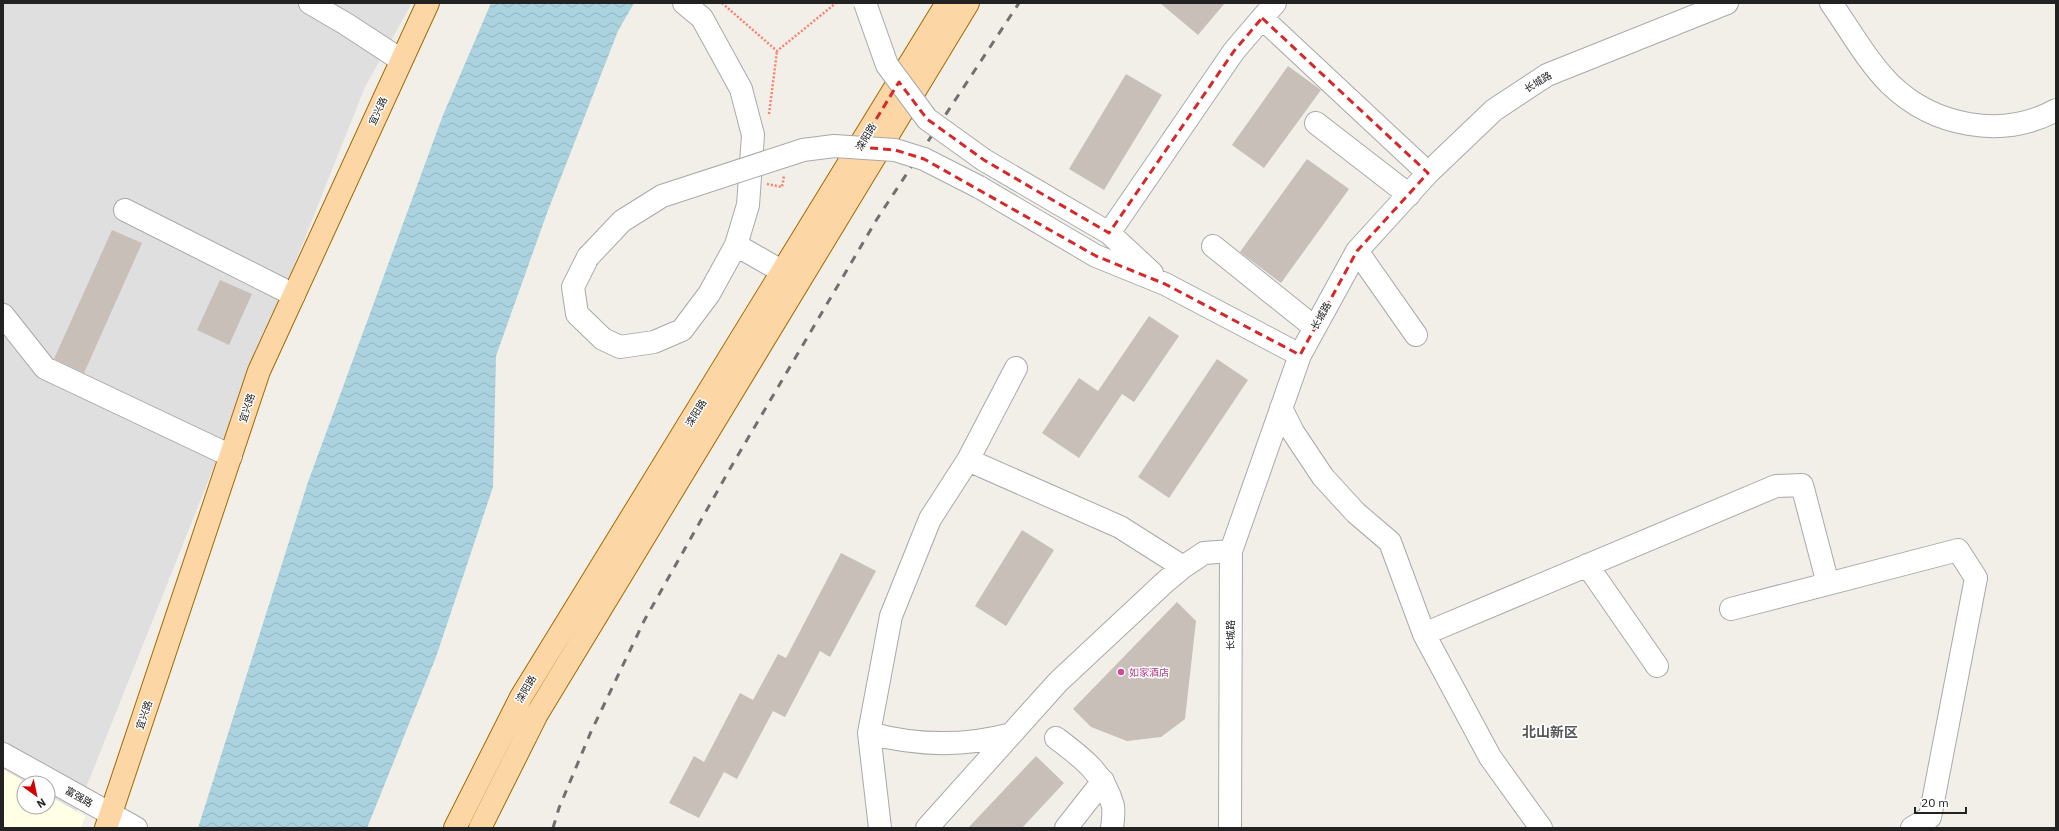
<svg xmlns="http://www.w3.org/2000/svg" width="2059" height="831" font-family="'IBM Plex Sans','Noto Sans SC',sans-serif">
<defs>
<pattern id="water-waves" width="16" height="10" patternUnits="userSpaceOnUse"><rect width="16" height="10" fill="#aad3df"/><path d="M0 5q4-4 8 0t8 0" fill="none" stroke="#92b5bf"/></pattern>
</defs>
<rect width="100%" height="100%" fill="#f2efe9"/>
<path fill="#e0dfdf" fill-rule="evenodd" d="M3 3H412L365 87 70 828H3ZM24 783H48V807H24Z"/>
<path fill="#ffffe5" d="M3 769 27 783H24V807H48V795L85 816 81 828H3Z"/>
<path fill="url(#water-waves)" d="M491 3H634L618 31 547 213 496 356 493 487 436 657 367 828H198L308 482 443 115Z"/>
<path fill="#c7bfb8" d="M1160 3H1225L1198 35Z
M1288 66 1321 90 1264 168 1232 145Z
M1126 74 1162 95 1104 190 1069 169Z
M1307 159 1349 189 1281 283 1240 252Z
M112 230 142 243 84 373 54 359Z
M220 280 252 294 229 345 197 330Z
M1149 316 1179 336 1134 402 1122 394 1079 458 1042 433 1079 378 1098 391Z
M1217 359 1248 380 1169 498 1138 477Z
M1022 530 1054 550 1006 626 975 606Z
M841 553 876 571 830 657 820 651 785 717 773 711 737 779 724 772 699 818 669 803 694 756 704 762 740 693 753 700 778 654 786 658Z
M1177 602 1196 621 1185 719 1161 737 1127 741 1091 727 1073 709Z
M1036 756 1064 783 1022 828H968Z"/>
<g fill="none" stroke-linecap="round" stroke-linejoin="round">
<g stroke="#a9a9a9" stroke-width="24">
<path id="minor" d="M310 3 346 24 401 60
M1831 3C1850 30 1867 61 1890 84 1933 126 2002 140 2056 110
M1262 18 1428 173
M1316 123 1409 195
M984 160 1109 233 1152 273
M979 187 1096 256 1165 284 1300 355
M125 210 294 295
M1109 233 1234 51 1275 3
M736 245 783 272
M1213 246 1314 327
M1357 251 1416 335
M588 257 573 287 577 314 603 339 620 347 654 342 682 330 709 294 736 245 748 205 753 135 741 89 702 18 684 3
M3 315 45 368 231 456
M1281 408 1293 432 1323 477 1356 513 1390 542 1424 634 1490 757 1541 828
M968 460 1120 527 1183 567
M1587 565 1657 666
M1731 609 1958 550 1976 578 1930 817 1912 828
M1424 634 1776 486 1802 485 1828 584
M869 733C917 746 963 747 1011 734
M1056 738C1080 756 1105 774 1113 806 1114 813 1113 821 1112 828
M3 754 136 828
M880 828 869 733 891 616 930 519 968 460 1016 368
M927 828 1058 682 1165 582 1183 567 1204 553 1231 551
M1066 828 1103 781
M1230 828 1231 551 1300 355 1357 251 1428 173 1494 110 1547 75 1727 3"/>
</g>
<g stroke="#a06b00" stroke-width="24">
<path id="major" d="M106 828 259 371 428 3
M455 828 521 697 947 3
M480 828 537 714 968 3"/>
</g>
<path stroke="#fa8072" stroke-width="2.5" stroke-dasharray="2 2" stroke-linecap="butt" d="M722 3 777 51 836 3
M769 114 777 51
M767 184 782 187 784 176"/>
<use href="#minor" stroke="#fff" stroke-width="22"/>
<use href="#major" stroke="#fcd6a4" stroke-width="22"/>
<path stroke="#707070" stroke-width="3" stroke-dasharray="8 8" stroke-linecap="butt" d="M553 828 559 808 590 734 644 621 731 467 877 219 1019 3"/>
<g stroke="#a9a9a9" stroke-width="24" stroke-linecap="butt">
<path id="minor-bridge" d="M865 3 887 65 927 119 984 160
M588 257 622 221 662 196 803 150 834 146 895 150 924 159 979 187"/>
</g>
<use href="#minor-bridge" stroke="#fff" stroke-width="22"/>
</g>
<path fill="none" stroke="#d62828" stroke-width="3" stroke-dasharray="8 5" stroke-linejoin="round" d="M1262 18 1428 173 1357 251 1300 355 1165 284 1096 256 924 159 895 150 859 147 899 82 927 119 984 160 1109 233 1234 51Z"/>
<circle fill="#d1479c" stroke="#fff" stroke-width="1.5" cx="1121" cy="672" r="4"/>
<g text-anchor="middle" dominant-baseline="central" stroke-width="3" stroke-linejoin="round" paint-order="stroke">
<g font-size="10" fill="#222" stroke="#fff">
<text transform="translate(1538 82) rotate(-31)">长城路</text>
<text transform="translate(378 111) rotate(-65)">宜兴路</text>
<text transform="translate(866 137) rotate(-59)">滦阳路</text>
<text transform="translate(1321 316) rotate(-61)">长城路</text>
<text transform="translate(247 408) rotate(-72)">宜兴路</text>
<text transform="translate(696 413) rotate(-58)">滦阳路</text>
<text transform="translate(1230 635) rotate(-90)">长城路</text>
<text transform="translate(526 689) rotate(-60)">滦阳路</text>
<text transform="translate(144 715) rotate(-71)">宜兴路</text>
<text transform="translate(79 797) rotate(30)">富强路</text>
</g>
<g font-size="10" fill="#b23c85" stroke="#fff" text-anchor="start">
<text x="1129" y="672">如家酒店</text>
</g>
<g font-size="14" font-weight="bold" fill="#555" stroke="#fff">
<text x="1550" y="732">北山新区</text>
</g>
</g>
<rect width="2059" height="831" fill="none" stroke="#222222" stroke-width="8"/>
<g transform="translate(36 795) rotate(147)"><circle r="19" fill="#ffffff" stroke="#a7a7a7"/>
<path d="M0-3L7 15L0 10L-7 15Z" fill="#d40000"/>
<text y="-6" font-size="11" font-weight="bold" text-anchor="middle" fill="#222222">N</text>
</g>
<path d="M1915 807v6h51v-6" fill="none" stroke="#222222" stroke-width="2"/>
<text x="1921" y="807" font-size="12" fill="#222222" stroke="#ffffff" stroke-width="3" paint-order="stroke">20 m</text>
</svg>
